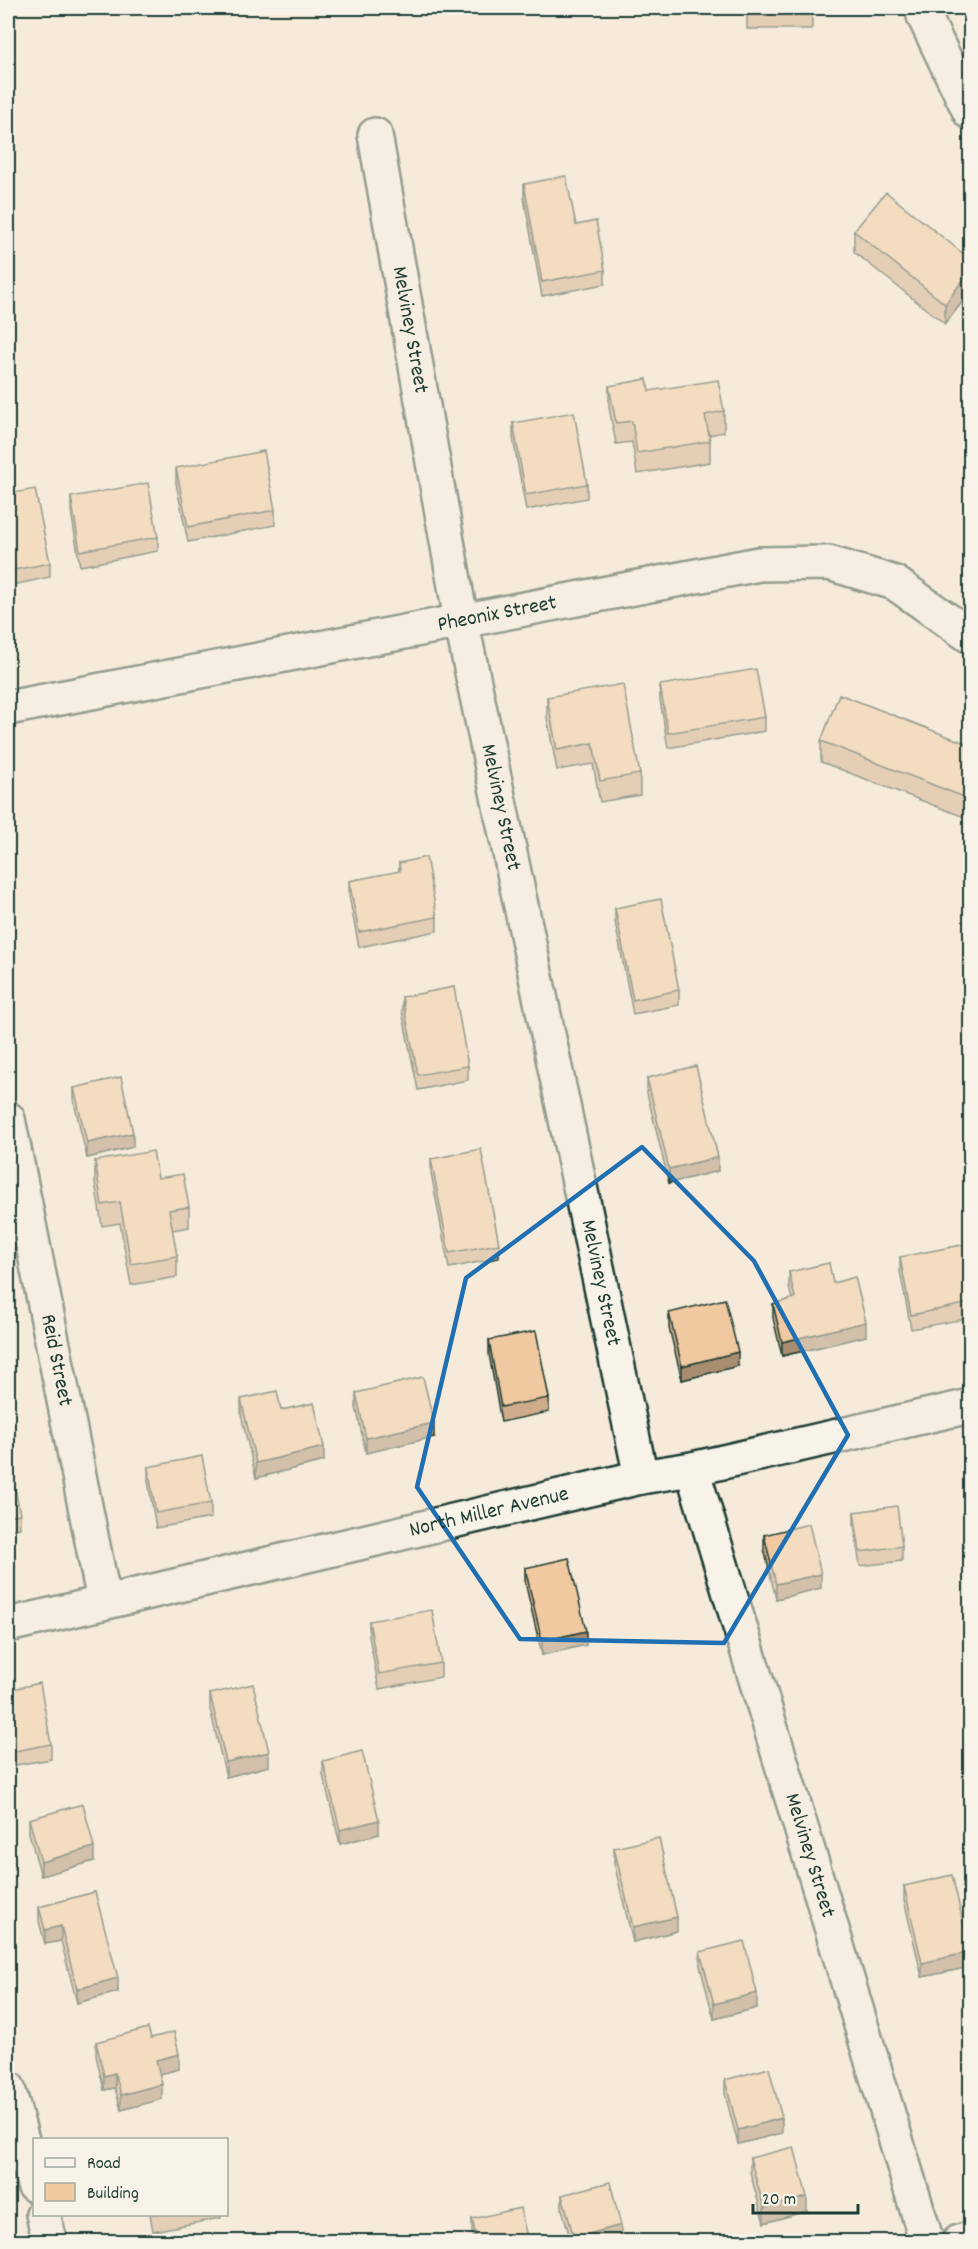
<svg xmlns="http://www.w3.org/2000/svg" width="978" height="2249" font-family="Dekko,sans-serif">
<rect width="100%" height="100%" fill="#f6ebda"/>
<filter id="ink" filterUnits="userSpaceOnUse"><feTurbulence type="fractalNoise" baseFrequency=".0167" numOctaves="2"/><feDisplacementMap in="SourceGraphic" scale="12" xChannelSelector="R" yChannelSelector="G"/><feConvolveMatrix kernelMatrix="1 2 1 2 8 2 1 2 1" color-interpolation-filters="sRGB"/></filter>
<g filter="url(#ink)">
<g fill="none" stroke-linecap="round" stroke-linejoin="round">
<g stroke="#1f3d34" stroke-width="38">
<g id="minor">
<path d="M923 8 924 16 970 112"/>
<path id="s1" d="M375 135 461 620 641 1477"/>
<path id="s2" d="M8 708 759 564 829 563 895 583 970 636"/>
<path id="s3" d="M8 1119 104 1601"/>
<path id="s4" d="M692 1469 927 2242"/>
<path id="s5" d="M8 1625 641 1477 692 1469 970 1406"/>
<path d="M8 2088 34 2185"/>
<path d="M43 2214 50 2242"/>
<path d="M959 2242 970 2239"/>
</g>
</g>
<use href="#minor" stroke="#f7f3e8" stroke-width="33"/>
</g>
<path fill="#cfad8a" stroke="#1f3d34" stroke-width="1.5" d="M747 8H812V29H747Z
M524 184 576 225 605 270V284L542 296 524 198Z
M854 231 970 259V292L945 324 854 252Z
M609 386 649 391 724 411V432L709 435 710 441V462L637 474 632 442 616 444 609 407Z
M513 423 587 484V498L526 510 513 438Z
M176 468 275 510V525L188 542 176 483Z
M8 494 50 563V577L8 586Z
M71 497 158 537V551L80 566 71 511Z
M660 685 765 717V731L668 748 660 700Z
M547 697 640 774V795L600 802 593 764 557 770 547 718Z
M821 741 970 745 964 817 821 762Z
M399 863 437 917V931L359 947 349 896V881L399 872Z
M615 908 679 990V1005L633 1014 615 922Z
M402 997 468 1066V1080L418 1090 402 1011Z
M647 1078 718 1171 669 1183 647 1093Z
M74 1088 133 1147 87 1158 74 1102Z
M431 1159 499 1244V1258L449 1268 431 1173Z
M95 1161 189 1207V1227L172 1230 177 1256V1277L131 1285 120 1223 102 1226 95 1182Z
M900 1257 970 1263V1318L911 1329 900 1271Z
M789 1272 866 1336 782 1356 773 1318V1304L792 1299 789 1287Z
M669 1313 738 1366 682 1380 669 1328Z
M489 1340 549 1398V1412L501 1422 489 1354Z
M356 1393 434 1437 366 1453 356 1407Z
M241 1399 281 1410 324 1461 256 1478 241 1414Z
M148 1467 211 1503V1518L156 1528 148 1481Z
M8 1468 20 1514V1528L8 1530Z
M854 1512 902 1546V1561L860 1566 854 1526Z
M764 1535 821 1588 776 1599 764 1549Z
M525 1568 586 1645 542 1655 525 1582Z
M369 1621 441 1663V1677L379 1689 369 1636Z
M8 1690 51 1744V1759L10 1766 8 1751Z
M210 1694 269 1766 226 1777 210 1709Z
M323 1761 379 1834 340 1844 323 1775Z
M29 1819 94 1861 41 1876 29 1833Z
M614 1848 677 1931 633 1942 614 1863Z
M904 1886 970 1967 922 1977 904 1900Z
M95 1892 118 1992 77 2003 61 1941 45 1944 39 1921V1907Z
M700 1952 757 2008 714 2019 700 1966Z
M151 2038 179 2069 159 2074 162 2099 121 2110 115 2088 104 2090 96 2056V2042Z
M725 2080 782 2133 738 2144 725 2094Z
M750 2158 807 2211 764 2223 750 2172Z
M562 2195 621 2240 615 2241H571L562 2209Z
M150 2214H221V2218L153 2231Z
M472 2219 528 2241H474L472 2233Z"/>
<path fill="#a98d70" stroke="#1f3d34" stroke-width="1.5" d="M970 271V292L945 324V304Z
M970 779V800L964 817V797Z
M133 1133V1147L87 1158V1143Z
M718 1157V1171L669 1183V1169Z
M866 1322V1336L782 1356V1342Z
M738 1352V1366L682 1380V1366Z
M434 1423V1437L366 1453V1438Z
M324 1447V1461L256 1478V1463Z
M821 1574V1588L776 1599V1584Z
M586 1631V1645L542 1655V1641Z
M269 1752V1766L226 1777V1762Z
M379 1820V1834L340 1844V1830Z
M94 1847V1861L41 1876V1862Z
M677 1917V1931L633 1942V1927Z
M61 1926V1941L45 1944V1930Z
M970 1952V1967L922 1977V1963Z
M118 1978V1992L77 2003V1989Z
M757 1993V2008L714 2019V2004Z
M179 2054V2069L156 2075V2060Z
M115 2073V2088L104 2090V2076Z
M162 2084V2099L121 2110V2095Z
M782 2118V2133L738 2144V2130Z
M807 2197V2211L764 2223V2208Z
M621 2225V2240L615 2241H574V2238Z"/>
<path fill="#f1c9a0" stroke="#1f3d34" stroke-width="1.5" d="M566 176 576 225 596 221 605 270 542 282 524 184Z
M886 192 970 259V271L945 304 854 231Z
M647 379 649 391 718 380 724 411 705 415 710 441 637 453 632 421 616 423 609 386Z
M574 412 587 484 526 495 513 423Z
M264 451 275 510 188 527 176 468Z
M148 483 158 537 80 551 71 497Z
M35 489 50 563 8 571V494Z
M756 669 765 717 668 733 660 685Z
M623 684 640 774 600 781 593 743 557 750 547 697Z
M839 694 970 745V779L964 797 821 741Z
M426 857 437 917 359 932 349 881 400 871 399 863Z
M661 899 679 990 633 1000 615 908Z
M454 987 468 1066 418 1075 402 997Z
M696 1066 718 1157 669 1169 647 1078Z
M121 1077 133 1133 87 1143 74 1088Z
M481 1149 499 1244 449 1253 431 1159Z
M153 1151 158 1178 183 1174 189 1207 169 1210 177 1256 131 1264 120 1202 102 1205 95 1161Z
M967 1244 970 1263V1303L911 1315 900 1257Z
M829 1263 833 1283 855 1277 866 1322 782 1342 773 1304 795 1298 789 1272Z
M725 1299 738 1352 682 1366 669 1313Z
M536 1331 549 1398 501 1407 489 1340Z
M423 1377 434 1423 366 1438 356 1393Z
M277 1391 281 1410 314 1403 324 1447 256 1463 241 1399Z
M202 1456 211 1503 156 1513 148 1467Z
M11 1467 20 1514 8 1516V1468Z
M897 1506 902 1546 860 1552 854 1512Z
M809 1524 821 1574 776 1584 764 1535Z
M569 1558 586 1631 542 1641 525 1568Z
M432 1610 441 1663 379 1674 369 1621Z
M40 1683 51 1744 10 1752 8 1737V1690Z
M253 1684 269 1752 226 1762 210 1694Z
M362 1751 379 1820 340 1830 323 1761Z
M83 1804 94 1847 41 1862 29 1819Z
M659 1838 677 1917 633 1927 614 1848Z
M952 1875 970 1952 922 1963 904 1886Z
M95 1892 118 1978 77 1989 61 1926 45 1930 39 1907Z
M744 1941 757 1993 714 2004 700 1952Z
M148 2028 151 2038 174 2032 179 2054 156 2060 162 2084 121 2095 115 2073 104 2076 96 2042Z
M769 2068 782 2118 738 2130 725 2080Z
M794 2147 807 2197 764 2208 750 2158Z
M610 2182 621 2225 574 2238 562 2195Z
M520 2208 528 2241H477L472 2219Z"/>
</g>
<path d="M0 0H978V2249H0ZM642 1147 754 1261 848 1435 724 1643 520 1639 417 1487 466 1278Z" fill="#f6ebda" fill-opacity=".55" fill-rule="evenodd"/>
<path fill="none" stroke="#1f6fb2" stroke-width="4.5" stroke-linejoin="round" d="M642 1147 754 1261 848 1435 724 1643 520 1639 417 1487 466 1278Z"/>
<g text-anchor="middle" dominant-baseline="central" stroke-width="5" stroke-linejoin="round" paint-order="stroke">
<g font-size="22" fill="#1f3d34" stroke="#f7f3e8">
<text stroke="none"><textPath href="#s1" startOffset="198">Melviney Street</textPath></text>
<text stroke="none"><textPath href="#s2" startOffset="498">Pheonix Street</textPath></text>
<text stroke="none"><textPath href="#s1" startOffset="684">Melviney Street</textPath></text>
<text stroke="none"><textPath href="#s1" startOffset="1170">Melviney Street</textPath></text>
<text stroke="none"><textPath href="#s3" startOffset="246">Reid Street</textPath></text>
<text stroke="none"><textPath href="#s5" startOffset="494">North Miller Avenue</textPath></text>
<text stroke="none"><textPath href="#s4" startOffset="404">Melviney Street</textPath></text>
</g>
</g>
<rect width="978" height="2249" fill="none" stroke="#f7f3e8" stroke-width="30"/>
<rect x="15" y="15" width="948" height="2219" fill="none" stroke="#1f3d34" stroke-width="2" filter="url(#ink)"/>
<rect x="33" y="2138" width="195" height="78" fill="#f7f3e8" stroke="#a1aaa0" stroke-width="1.5"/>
<rect x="45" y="2158" width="30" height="9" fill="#f7f3e8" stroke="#a1aaa0" stroke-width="1.5"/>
<text x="87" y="2168" font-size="18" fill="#1f3d34">Road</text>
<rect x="45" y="2183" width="30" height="18" fill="#f1c9a0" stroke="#a1aaa0" stroke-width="1.5"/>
<text x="87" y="2198" font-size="18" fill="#1f3d34">Building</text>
<path d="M753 2204v9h105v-9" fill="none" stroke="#1f3d34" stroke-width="3"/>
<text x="762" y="2204" font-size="18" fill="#1f3d34" stroke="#f7f3e8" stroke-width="4.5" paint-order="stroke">20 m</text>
</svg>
